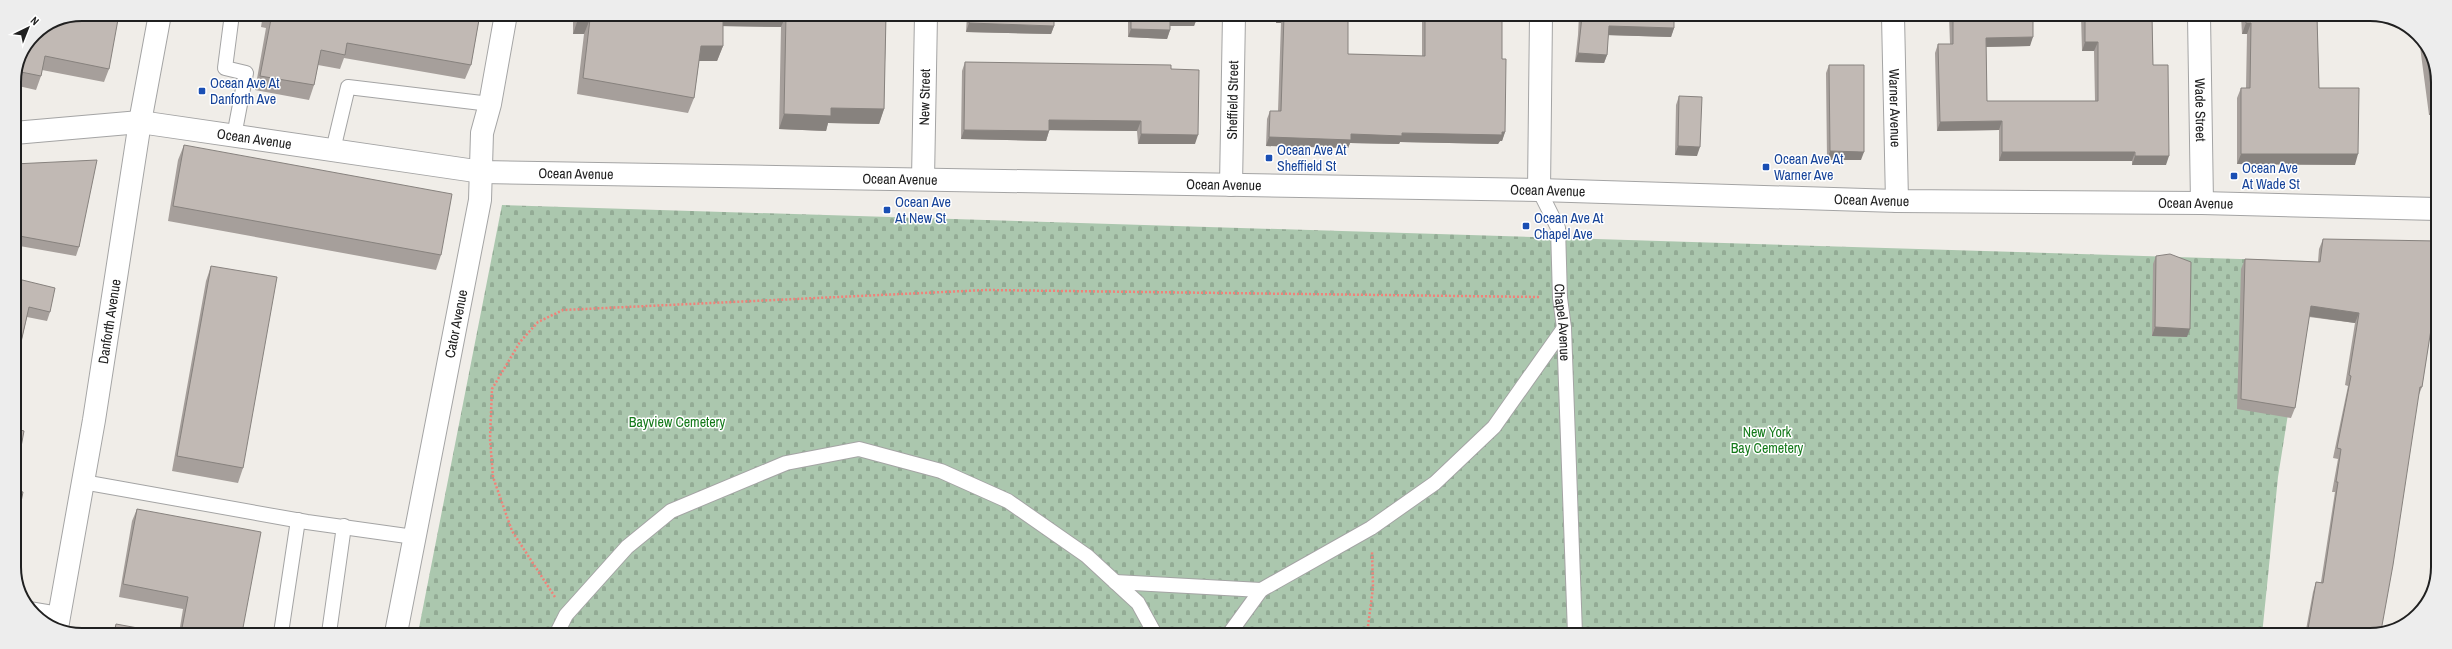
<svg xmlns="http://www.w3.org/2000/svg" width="2452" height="649" font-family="'Archivo Narrow',sans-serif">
<defs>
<pattern id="cemetery-stones" width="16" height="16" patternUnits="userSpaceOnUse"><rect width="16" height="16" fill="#abc7ae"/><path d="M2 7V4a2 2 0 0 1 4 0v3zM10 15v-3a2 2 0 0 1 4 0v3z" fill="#93ab95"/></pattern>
</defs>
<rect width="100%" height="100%" fill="#f0ede8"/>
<path fill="url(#cemetery-stones)" d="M502 205 2305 261 2291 395 2278 477 2262 635 418 633Z"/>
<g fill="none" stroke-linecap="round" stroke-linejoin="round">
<g stroke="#a4a4a4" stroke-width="16">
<g id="service">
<path d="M232 14 225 68 246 73 234 136"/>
<path d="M333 150 348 87 490 104"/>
<path id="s1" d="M1539 190 1558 228 1560 298 1564 328 1575 634"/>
<path d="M83 482 307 522 414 537"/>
<path d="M1115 582 1261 590"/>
<path d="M29 609 59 614"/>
<path d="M281 633 298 520"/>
<path d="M329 633 344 526"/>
<path d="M557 633 566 615 627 547 671 511 786 463 859 449 941 471 1008 501 1087 556 1138 603 1155 634"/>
<path d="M1229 634 1261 590 1371 528 1435 483 1494 427 1564 328"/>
</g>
</g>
<g stroke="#a4a4a4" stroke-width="24">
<g id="minor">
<path id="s2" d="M1893 16 1897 201"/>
<path id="s3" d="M2199 16 2202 203"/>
<path id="s4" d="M923 179 926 15"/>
<path id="s5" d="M1231 185 1234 15"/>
<path d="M1539 190 1541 15"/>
<path id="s6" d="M396 633 480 200 482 133 490 104 506 14"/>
</g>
</g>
<g stroke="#a4a4a4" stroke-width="24">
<g id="tertiary">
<path id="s7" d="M14 133 140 122 482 172 1539 190 1897 201 2202 203 2437 209"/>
<path id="s8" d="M57 628 94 420 140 122 160 14"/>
</g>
</g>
<path stroke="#f08279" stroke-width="2.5" stroke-dasharray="2 2" stroke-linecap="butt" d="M555 597 512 531 493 477 490 439 492 389 520 342 538 322 563 310 986 290 1540 297
M1367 634 1373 588 1372 551"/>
<use href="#service" stroke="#fff" stroke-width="14"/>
<use href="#minor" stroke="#fff" stroke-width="22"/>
<use href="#tertiary" stroke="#fff" stroke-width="22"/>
</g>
<path fill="#a69f9b" d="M263 14H480L471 65 465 79 344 58 340 69 318 65 314 85 309 100 255 90 266 28 261 27Z
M573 14 886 15 884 109 879 124 828 123 826 131 779 129 781 27 723 26V46L717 61H699L694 98 688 113 577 94 584 34H573Z
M967 15H1054V26L1051 34 966 32Z
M1128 15H1197V18L1194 26H1170V30L1167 39 1128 37Z
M1276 15H1348V54L1422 56V15H1502V59L1505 132 1502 141H1500L1498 144 1400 142 1399 144 1350 143 1348 148 1266 146 1267 119 1270 111H1278L1281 23H1276Z
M1579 15 1674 16V28L1671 37 1608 35 1607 55 1604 63 1575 62 1578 35Z
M1949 16H2033L2030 46 1986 47 1987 101H2095L2094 51H2082L2081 16H2152L2153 65 2166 165H2132V161H1999V130L1937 131 1935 53 1938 44H1950Z
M2241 16H2317L2319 88 2355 165 2237 164V98L2241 88H2246L2247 34H2242Z
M34 34 109 69 104 82 42 70 41 76 36 90 14 85V81L19 56Z
M2420 37H2421L2438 77V114L2429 115 2419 39Z
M965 62 1171 69 1195 144H1138L1137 131 1049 130V131L1046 141 961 139 962 71Z
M1829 65 1861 160H1827L1826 73Z
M1679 96 1697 156 1675 155 1676 105Z
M184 145 441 255 436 270 168 221 178 160Z
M14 164 79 247 76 256 14 245Z
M2323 239 2430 333 2422 387 2418 397 2371 635H2305L2313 592 2316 582H2321L2335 492H2332L2338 459 2333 458 2348 386 2345 385 2355 323 2309 317 2295 408 2291 418 2237 409 2241 269 2245 259 2318 262 2319 249Z
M2156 256 2187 337 2152 336 2153 264Z
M211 266 243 468 238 483 172 471 206 281Z
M14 278 50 312 47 321 27 317 14 373Z
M14 490 18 517 15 526H14Z
M137 509 242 633H179L183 609 119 597 132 521Z"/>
<path fill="#87827e" d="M722 15H786L781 27 718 26Z
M1279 15H1284L1281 23H1276Z
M1170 17 1197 18 1194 26H1167Z
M578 19H590L584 34H573Z
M969 23 1054 26 1051 34 966 32Z
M2246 23H2251L2247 34H2242Z
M1609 26 1674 28 1671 37 1605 35Z
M1131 29 1170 30 1167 39 1128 37Z
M2033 37 2030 46 1983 47 1986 38Z
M2085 42H2098L2094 51H2082Z
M701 46H723L717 61H696Z
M1578 53 1607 55 1604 63 1575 62Z
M2438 103V114L2429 115 2433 104Z
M831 108 884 109 879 124 828 123 826 131 779 129 784 114Z
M1049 120 1141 121 1137 131 1046 130Z
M2002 121 1999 130 1937 131 1940 122Z
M964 130 1049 131 1046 141 961 139Z
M1502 132H1505L1502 141H1500L1498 144 1400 142 1399 144 1350 143 1348 148 1266 146 1269 137 1351 134Z
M1141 134 1198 135 1195 144H1138Z
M1678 146 1700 147 1697 156 1675 155Z
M1830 151 1864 152 1861 160H1827Z
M2002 152H2135L2132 161H1999Z
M2241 154H2358L2355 165 2237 164Z
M2135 156H2169L2166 165H2132Z
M2311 306 2359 313 2355 323 2307 316Z
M2432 323H2437V334L2428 333Z
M2155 327 2190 329 2187 337 2152 336Z"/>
<path fill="#c1b9b4" stroke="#87827e" d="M82 14H119L109 69 45 56 41 76 16 71 19 56 34 34 56 19Z
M272 14H480L471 65 347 43 345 55 321 50 314 85 260 76Z
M578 14 723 15V46H701L694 98 583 78 590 19H578Z
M786 15H886L884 109 831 108V116L784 114Z
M970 15H1054V26L969 23Z
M1131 15H1197V18L1170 17V30L1131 29Z
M1284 15H1348V54L1425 56V15H1502V59H1506L1505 132H1502V135L1402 133V136L1351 134V140L1269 137 1270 111H1281Z
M1582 15 1674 16V28L1609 26 1607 55 1578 53 1581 26Z
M1953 16H2033V37L1986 38 1987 101H2098V42H2085V16H2152L2153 65H2168L2169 156H2135V152H2002V121L1940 122 1938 44H1953Z
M2245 16H2317L2319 88H2359L2358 154H2241V88H2250L2251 23H2246Z
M2426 48 2438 77V103L2433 104Z
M965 62 1171 65V69L1199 70 1198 135 1141 134V121L1049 120V131L964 130Z
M1829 65H1864V152L1830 151Z
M1679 96 1702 97 1700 147 1678 146Z
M184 145 452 194 441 255 173 206Z
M97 160 79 247 14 235V164Z
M2323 239 2437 241V323H2432L2422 387H2420L2393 565 2381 631 2371 635H2307L2316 582 2323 583 2338 482H2336L2341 449 2337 448 2351 376 2349 375 2359 313 2311 306 2295 408 2241 399 2245 259 2320 262Z
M2170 254 2191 262 2190 329 2155 327 2156 256Z
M211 266 277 277 243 468 177 456Z
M14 278 55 288 50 312 29 307 14 373 18 374 14 397Z
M14 428 24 431 14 484Z
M14 490 23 492 18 517 14 516V517Z
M137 509 261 532 242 633H181L188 597 123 584Z
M116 624 165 633H114Z"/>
<g fill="#1a4fb4" stroke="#fff" stroke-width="1.5">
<rect x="198" y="87" width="8" height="8" rx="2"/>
<rect x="1265" y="154" width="8" height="8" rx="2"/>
<rect x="1762" y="163" width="8" height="8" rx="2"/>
<rect x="2230" y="172" width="8" height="8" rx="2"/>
<rect x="883" y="206" width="8" height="8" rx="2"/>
<rect x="1522" y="222" width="8" height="8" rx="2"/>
</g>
<g text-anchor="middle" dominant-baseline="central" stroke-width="3" stroke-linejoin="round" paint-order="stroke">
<g font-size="14" fill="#164399" stroke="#fff" text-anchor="start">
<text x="210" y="83">Ocean Ave At<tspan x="210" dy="16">Danforth Ave</tspan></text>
<text x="1277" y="150">Ocean Ave At<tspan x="1277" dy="16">Sheffield St</tspan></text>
<text x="1774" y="159">Ocean Ave At<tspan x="1774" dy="16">Warner Ave</tspan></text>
<text x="2242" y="168">Ocean Ave<tspan x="2242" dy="16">At Wade St</tspan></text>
<text x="895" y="202">Ocean Ave<tspan x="895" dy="16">At New St</tspan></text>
<text x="1534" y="218">Ocean Ave At<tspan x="1534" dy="16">Chapel Ave</tspan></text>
</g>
<g font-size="14" fill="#202020" stroke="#fff">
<text stroke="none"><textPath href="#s4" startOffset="82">New Street</textPath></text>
<text stroke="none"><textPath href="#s5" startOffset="85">Sheffield Street</textPath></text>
<text stroke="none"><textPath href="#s2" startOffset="92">Warner Avenue</textPath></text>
<text stroke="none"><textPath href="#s3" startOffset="94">Wade Street</textPath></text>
<text stroke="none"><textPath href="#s7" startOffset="242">Ocean Avenue</textPath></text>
<text stroke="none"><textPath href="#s7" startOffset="566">Ocean Avenue</textPath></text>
<text stroke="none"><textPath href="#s7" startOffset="890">Ocean Avenue</textPath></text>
<text stroke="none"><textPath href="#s7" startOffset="1214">Ocean Avenue</textPath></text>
<text stroke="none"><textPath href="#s7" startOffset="1538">Ocean Avenue</textPath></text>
<text stroke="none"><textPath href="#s7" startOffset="1862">Ocean Avenue</textPath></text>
<text stroke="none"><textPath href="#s7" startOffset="2186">Ocean Avenue</textPath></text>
<text stroke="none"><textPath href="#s8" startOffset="311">Danforth Avenue</textPath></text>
<text stroke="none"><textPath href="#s1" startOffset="137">Chapel Avenue</textPath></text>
<text stroke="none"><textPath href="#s6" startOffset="315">Cator Avenue</textPath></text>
</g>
<g font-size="14" fill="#14791a" stroke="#fff">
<text x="677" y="422">Bayview Cemetery</text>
<text x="1767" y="432">New York<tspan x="1767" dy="16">Bay Cemetery</tspan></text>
</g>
</g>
<path d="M0 0H2452V649H0ZM82 21H2370A61 61 0 0 1 2431 82V567A61 61 0 0 1 2370 628H82A61 61 0 0 1 21 567V82A61 61 0 0 1 82 21Z" fill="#ededed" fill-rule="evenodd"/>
<path fill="none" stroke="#202020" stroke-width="2" d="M82 21H2370A61 61 0 0 1 2431 82V567A61 61 0 0 1 2370 628H82A61 61 0 0 1 21 567V82A61 61 0 0 1 82 21Z"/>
<g transform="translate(28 28) rotate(43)" stroke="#ffffff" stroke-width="3" paint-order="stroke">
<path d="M0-3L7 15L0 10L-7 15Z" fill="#202020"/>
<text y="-6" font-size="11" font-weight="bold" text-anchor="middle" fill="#202020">N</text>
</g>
</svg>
